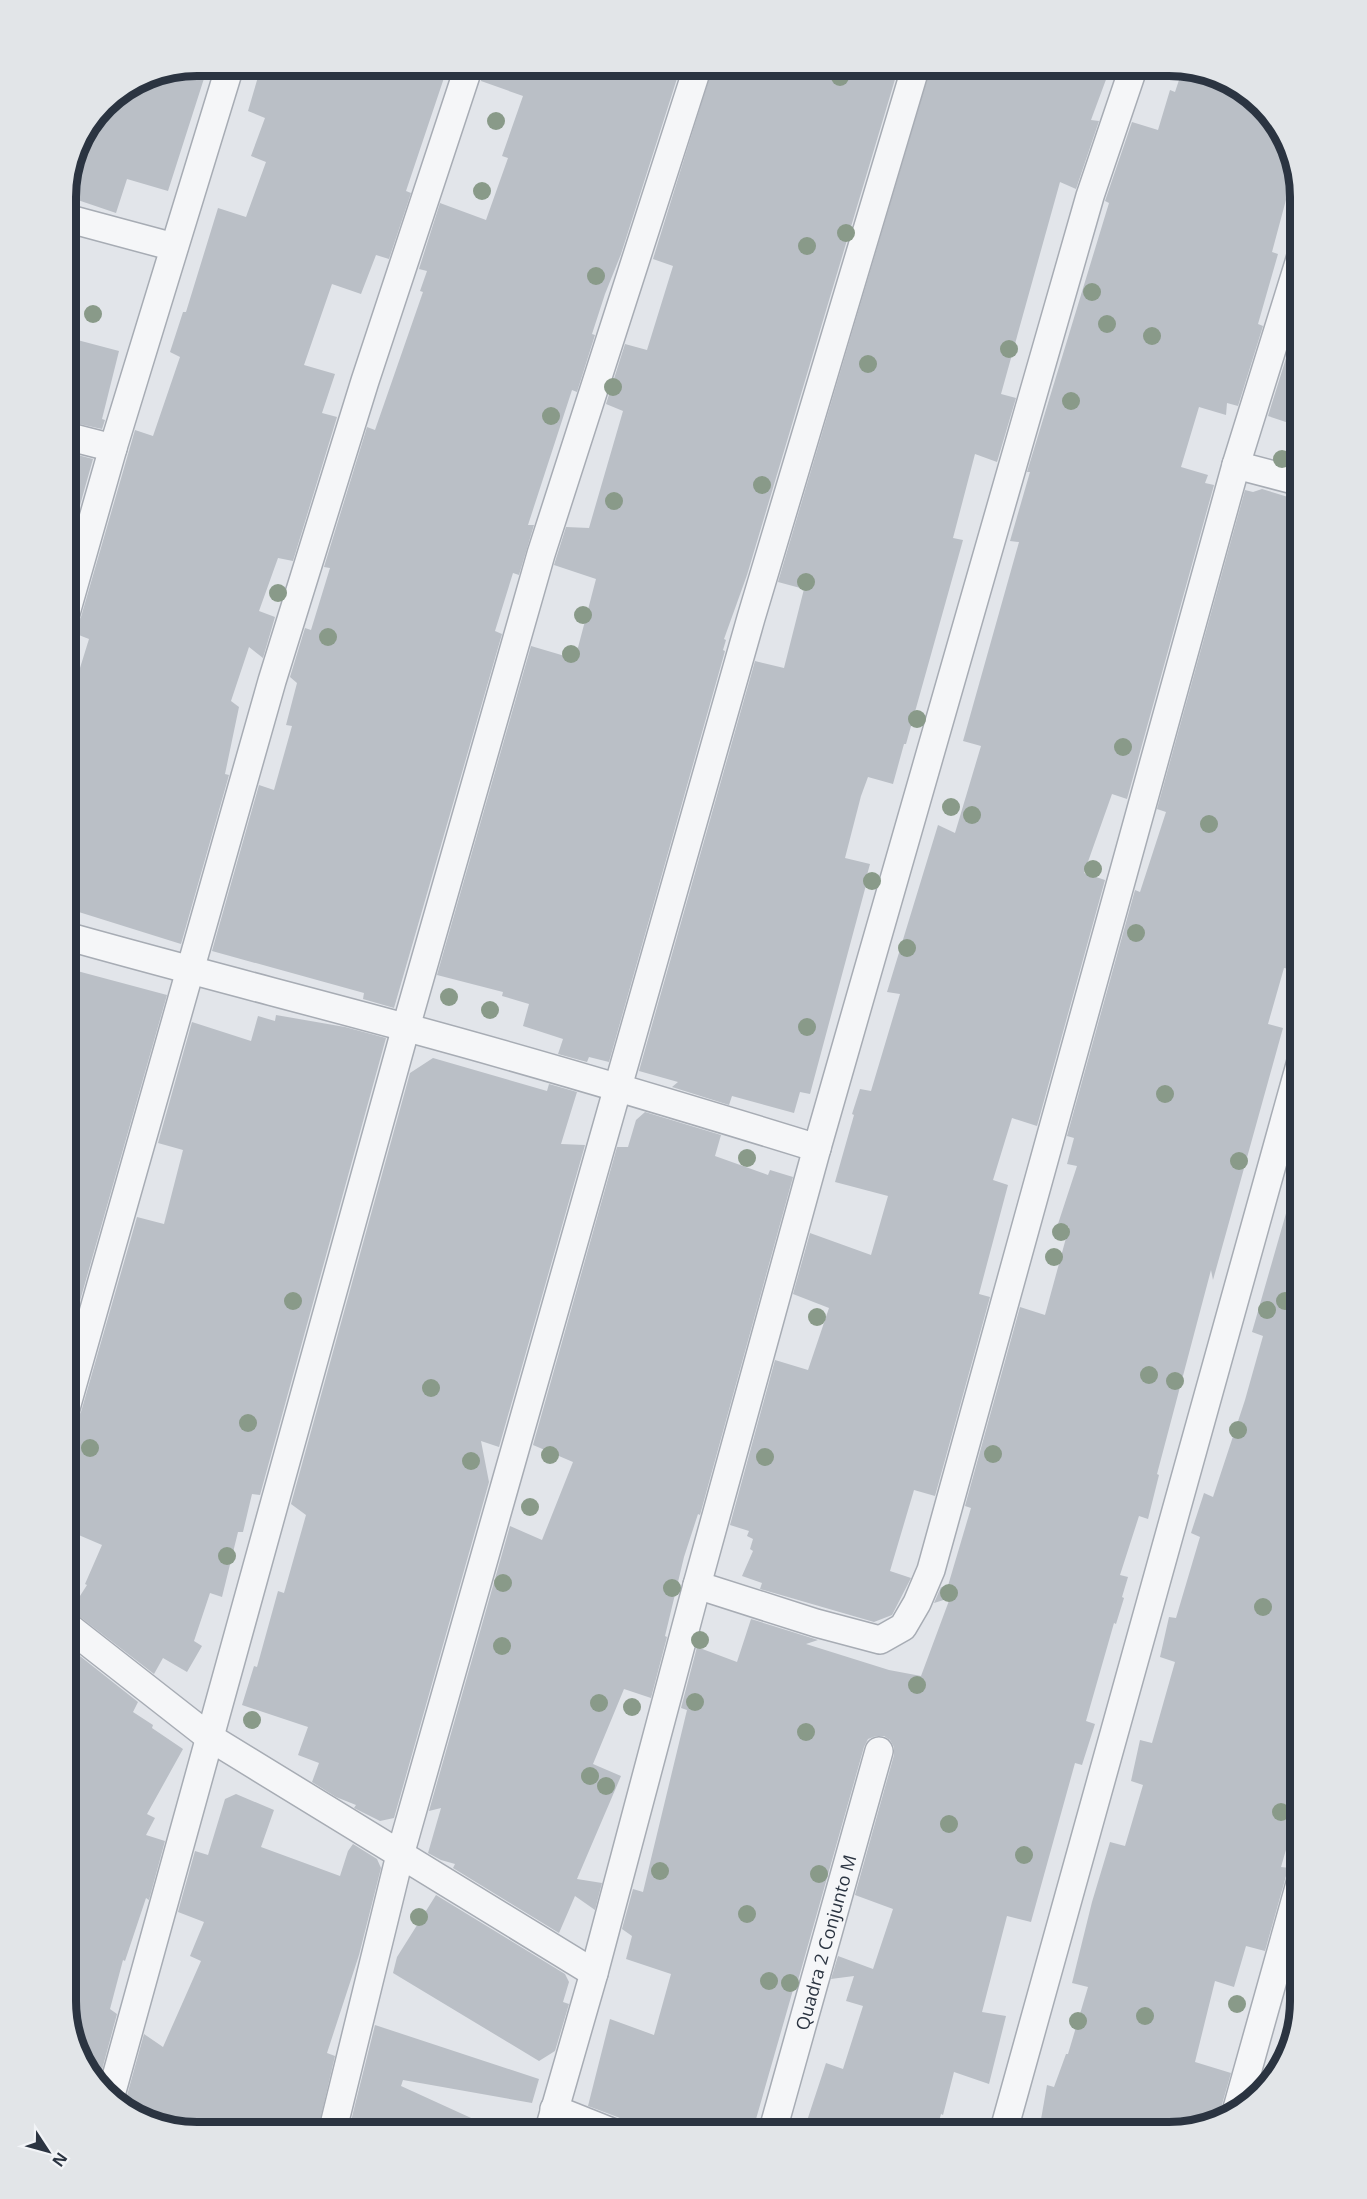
<svg xmlns="http://www.w3.org/2000/svg" width="1367" height="2199" font-family="'Open Sans',sans-serif">
<rect width="100%" height="100%" fill="#e2e5ea"/>
<path fill="#babfc6" d="M198 66H208L168 191 127 179 116 213 66 196 76 147 106 104 148 76Z
M277 66H448L406 191 411 193 389 259 376 255 361 294 332 284 304 365 335 374 322 413 337 417 293 561 278 558 259 611 275 617 263 658 249 647 231 701 239 707 225 774 229 775 181 944 66 908V713L89 639 66 630V628L76 625 81 617 135 430 153 436 180 357 170 352 183 312H186L218 208 246 217 266 162 251 156 265 118 248 111 260 70 276 72Z
M484 66H681L621 254 605 294 592 334 595 335 577 392 572 390 528 525H534L519 575 513 573 495 631 502 634 394 1008 363 999 364 993 212 951 259 785 274 790 292 726 286 725 297 683 290 677 305 628 311 630 330 568 324 567 367 427 375 430 423 292 420 291 427 271 419 269 440 203 486 220 508 158 502 156 523 96 481 81Z
M713 66H899L747 575 724 639 726 640 723 650 725 651 609 1062 589 1057 587 1062 558 1054 563 1039 523 1026 529 1004 502 996 503 992 437 975 531 646 575 659 596 579 554 565 566 527 589 528 623 411 606 404 625 344 647 350 673 266 653 259Z
M931 66H1111L1091 120 1099 121 1076 189 1060 182 1001 394 1016 398 997 462 975 454 953 538 963 540 906 744H904L893 784 868 777 861 796 845 858 870 864 867 875 869 874 810 1094 800 1092 794 1113 732 1096 729 1105 672 1087 678 1082 639 1071 755 661 784 668 804 589 778 582Z
M1183 68 1243 89 1287 139 1296 176 1289 197 1287 196 1272 252 1278 254 1258 324 1263 326 1238 406 1227 403 1226 415 1199 407 1181 467 1208 475 1205 483 1214 485 1127 799 1112 794 1084 873 1105 880 1037 1126 1012 1118 993 1180 1008 1185 979 1294 990 1297 935 1496 914 1490 890 1571 911 1578 892 1615 874 1622 760 1589 762 1583 742 1576 753 1551 750 1549 753 1539 747 1536 749 1531 730 1525 775 1360 808 1370 829 1308 793 1294 810 1233 871 1255 888 1196 835 1182 854 1115 852 1114 860 1089 871 1091 900 994 887 992 938 825 955 833 981 746 963 741 1019 542 1010 541 1030 472H1027L1109 203 1105 201 1132 122 1158 130 1170 90 1175 92Z
M1293 336 1301 338V427L1268 416Z
M66 337 119 351 102 419 105 420 102 429 66 421Z
M66 452 93 459 66 555Z
M1262 489 1301 501V971L1284 968 1268 1024 1283 1028 1213 1280 1211 1270 1157 1474 1159 1475 1148 1519 1139 1516 1120 1575 1128 1577 1122 1597 1124 1598 1116 1624 1114 1623 1086 1721 1095 1724 1082 1765 1075 1763 1031 1922 1007 1916 982 2012 1006 2016 989 2084 954 2072 943 2115 941 2114 936 2133H803L826 2063 843 2069 863 2006 846 2001 854 1976 831 1979 838 1956 873 1969 893 1909 855 1895 894 1755V1747L890 1740 884 1736H876L868 1739 864 1747 797 1984 795 1983 752 2133H644L628 2127 620 2118 588 2106 610 2019 654 2035 671 1974 626 1959 632 1936 622 1929 633 1889 643 1892 687 1710 681 1708 697 1647 737 1662 751 1619 818 1640 806 1644 889 1670 921 1676 950 1598 934 1603 941 1587 947 1589 971 1508 965 1506 1020 1307 1045 1315 1069 1227 1058 1224 1077 1166 1067 1164 1074 1138 1067 1136 1135 890 1140 892 1166 812 1157 809 1245 490 1253 492Z
M66 968 167 995 66 1350Z
M276 1015 345 1027 386 1038 260 1495 252 1494 243 1532H238L222 1597 210 1593 194 1641 202 1646 187 1672 163 1658 154 1674 71 1610 87 1585 85 1584 102 1545 74 1533 75 1531 66 1526V1423L76 1420 81 1412 137 1217 164 1224 183 1150 158 1143 192 1022 251 1041 258 1016 275 1021Z
M433 1058 547 1091 549 1084 577 1092 561 1144 585 1145 499 1447 481 1441 489 1482 480 1514 394 1818 380 1821 354 1808 356 1805 336 1797 312 1782 319 1763 298 1755 308 1727 242 1705 254 1666 257 1667 278 1591 284 1593 306 1515 291 1504 410 1073Z
M645 1112 721 1135 715 1156 768 1175 770 1170 793 1177 700 1515 698 1514 684 1557 665 1636 667 1637 651 1698 624 1689 593 1764 621 1776 577 1879 602 1883 595 1910 575 1896 559 1933 453 1868 455 1864 441 1860 428 1853 441 1808 429 1811 510 1526 542 1540 573 1462 533 1445 617 1147H628L636 1120Z
M1293 1189 1301 1190V1816L1292 1829 1281 1867 1290 1868 1286 1876 1265 1951 1246 1946 1234 1987 1215 1981 1195 2062 1231 2073 1221 2108 1223 2120 1169 2133H1043L1045 2126 1040 2125 1047 2085 1054 2087 1066 2054H1068L1088 1987 1072 1983 1092 1902 1110 1842 1125 1846 1143 1785 1131 1781 1140 1740 1152 1743 1175 1662 1160 1657 1169 1617 1176 1618 1200 1537 1191 1533 1204 1493 1213 1497 1245 1400 1263 1336 1252 1332Z
M66 1645 138 1702 133 1712 153 1725 152 1728 183 1749 147 1814 155 1818 146 1835 165 1841 149 1900 146 1898 125 1961 123 1960 110 2009 117 2014 99 2081 80 2060 66 2001Z
M236 1794 274 1810 261 1847 340 1876 348 1851 353 1844 377 1859 381 1868 359 1955 327 2053 335 2056 317 2133H190L125 2111 121 2107 126 2099 144 2034 163 2047 201 1961 190 1956 204 1922 178 1912 195 1851 208 1855 225 1799Z
M436 1895 565 1974 569 1982 563 2002 569 2004 555 2051 539 2061 393 1973 397 1957Z
M375 2025 539 2079 532 2103 403 2080 401 2086 504 2133H348Z"/>
<g fill="none" stroke-linecap="round" stroke-linejoin="round">
<g stroke="#a7acb4" stroke-width="30">
<g id="minor">
<path d="M66 218 174 247"/>
<path d="M66 436 113 448"/>
<path d="M1236 465 1301 482"/>
<path d="M66 613 113 448 230 66"/>
<path d="M66 936C180 968 294 997 408 1028 545 1065 681 1106 817 1148"/>
<path d="M66 1408 272 681 365 381 469 66"/>
<path d="M697 1585 816 1623 880 1640 903 1627 917 1603 931 1570 1236 465 1301 256"/>
<path d="M66 1625 209 1737 594 1973"/>
<path d="M111 2095 406 1027 541 554 698 66"/>
<path d="M554 2109 614 2133"/>
<path d="M1236 2112 1301 1880"/>
<path d="M332 2133 400 1855 751 618 916 66"/>
<path d="M548 2133 594 1973 697 1585 817 1148 1090 196 1134 66"/>
<path id="s1" d="M772 2133 879 1751"/>
<path d="M1003 2133 1301 1061"/>
</g>
</g>
<use href="#minor" stroke="#f5f6f8" stroke-width="27"/>
</g>
<g fill="#899a89">
<circle cx="840" cy="77" r="9"/>
<circle cx="496" cy="121" r="9"/>
<circle cx="482" cy="191" r="9"/>
<circle cx="846" cy="233" r="9"/>
<circle cx="807" cy="246" r="9"/>
<circle cx="596" cy="276" r="9"/>
<circle cx="1092" cy="292" r="9"/>
<circle cx="93" cy="314" r="9"/>
<circle cx="1107" cy="324" r="9"/>
<circle cx="1152" cy="336" r="9"/>
<circle cx="1009" cy="349" r="9"/>
<circle cx="868" cy="364" r="9"/>
<circle cx="613" cy="387" r="9"/>
<circle cx="1071" cy="401" r="9"/>
<circle cx="551" cy="416" r="9"/>
<circle cx="1282" cy="459" r="9"/>
<circle cx="762" cy="485" r="9"/>
<circle cx="614" cy="501" r="9"/>
<circle cx="806" cy="582" r="9"/>
<circle cx="278" cy="593" r="9"/>
<circle cx="583" cy="615" r="9"/>
<circle cx="328" cy="637" r="9"/>
<circle cx="571" cy="654" r="9"/>
<circle cx="917" cy="719" r="9"/>
<circle cx="1123" cy="747" r="9"/>
<circle cx="951" cy="807" r="9"/>
<circle cx="972" cy="815" r="9"/>
<circle cx="1209" cy="824" r="9"/>
<circle cx="1093" cy="869" r="9"/>
<circle cx="872" cy="881" r="9"/>
<circle cx="1136" cy="933" r="9"/>
<circle cx="907" cy="948" r="9"/>
<circle cx="449" cy="997" r="9"/>
<circle cx="490" cy="1010" r="9"/>
<circle cx="807" cy="1027" r="9"/>
<circle cx="1165" cy="1094" r="9"/>
<circle cx="747" cy="1158" r="9"/>
<circle cx="1239" cy="1161" r="9"/>
<circle cx="1061" cy="1232" r="9"/>
<circle cx="1054" cy="1257" r="9"/>
<circle cx="293" cy="1301" r="9"/>
<circle cx="1285" cy="1301" r="9"/>
<circle cx="1267" cy="1310" r="9"/>
<circle cx="817" cy="1317" r="9"/>
<circle cx="1149" cy="1375" r="9"/>
<circle cx="1175" cy="1381" r="9"/>
<circle cx="431" cy="1388" r="9"/>
<circle cx="248" cy="1423" r="9"/>
<circle cx="1238" cy="1430" r="9"/>
<circle cx="90" cy="1448" r="9"/>
<circle cx="993" cy="1454" r="9"/>
<circle cx="550" cy="1455" r="9"/>
<circle cx="765" cy="1457" r="9"/>
<circle cx="471" cy="1461" r="9"/>
<circle cx="530" cy="1507" r="9"/>
<circle cx="227" cy="1556" r="9"/>
<circle cx="503" cy="1583" r="9"/>
<circle cx="672" cy="1588" r="9"/>
<circle cx="949" cy="1593" r="9"/>
<circle cx="1263" cy="1607" r="9"/>
<circle cx="700" cy="1640" r="9"/>
<circle cx="502" cy="1646" r="9"/>
<circle cx="917" cy="1685" r="9"/>
<circle cx="695" cy="1702" r="9"/>
<circle cx="599" cy="1703" r="9"/>
<circle cx="632" cy="1707" r="9"/>
<circle cx="252" cy="1720" r="9"/>
<circle cx="806" cy="1732" r="9"/>
<circle cx="590" cy="1776" r="9"/>
<circle cx="606" cy="1786" r="9"/>
<circle cx="1281" cy="1812" r="9"/>
<circle cx="949" cy="1824" r="9"/>
<circle cx="1024" cy="1855" r="9"/>
<circle cx="660" cy="1871" r="9"/>
<circle cx="819" cy="1874" r="9"/>
<circle cx="747" cy="1914" r="9"/>
<circle cx="419" cy="1917" r="9"/>
<circle cx="769" cy="1981" r="9"/>
<circle cx="790" cy="1983" r="9"/>
<circle cx="1237" cy="2004" r="9"/>
<circle cx="1145" cy="2016" r="9"/>
<circle cx="1078" cy="2021" r="9"/>
</g>
<g text-anchor="middle" dominant-baseline="central" stroke-width="4.5" stroke-linejoin="round" paint-order="stroke">
<g font-size="18" fill="#2b3441" stroke="#f2f4f7">
<text stroke="none"><textPath href="#s1" startOffset="198">Quadra 2 Conjunto M</textPath></text>
</g>
</g>
<path d="M0 0H1367V2199H0ZM197 76H1169A121 121 0 0 1 1290 197V2001A121 121 0 0 1 1169 2122H197A121 121 0 0 1 76 2001V197A121 121 0 0 1 197 76Z" fill="#e2e5e8" fill-rule="evenodd"/>
<path fill="none" stroke="#2b3441" stroke-width="8" d="M197 76H1169A121 121 0 0 1 1290 197V2001A121 121 0 0 1 1169 2122H197A121 121 0 0 1 76 2001V197A121 121 0 0 1 197 76Z"/>
<g transform="translate(48 2151) rotate(126)" stroke="#f2f4f7" stroke-width="4.5" paint-order="stroke">
<path d="M0-4.5L10 22L0 15L-10 22Z" fill="#2b3441"/>
<text y="-9" font-size="16" font-weight="bold" text-anchor="middle" fill="#2b3441">N</text>
</g>
</svg>
